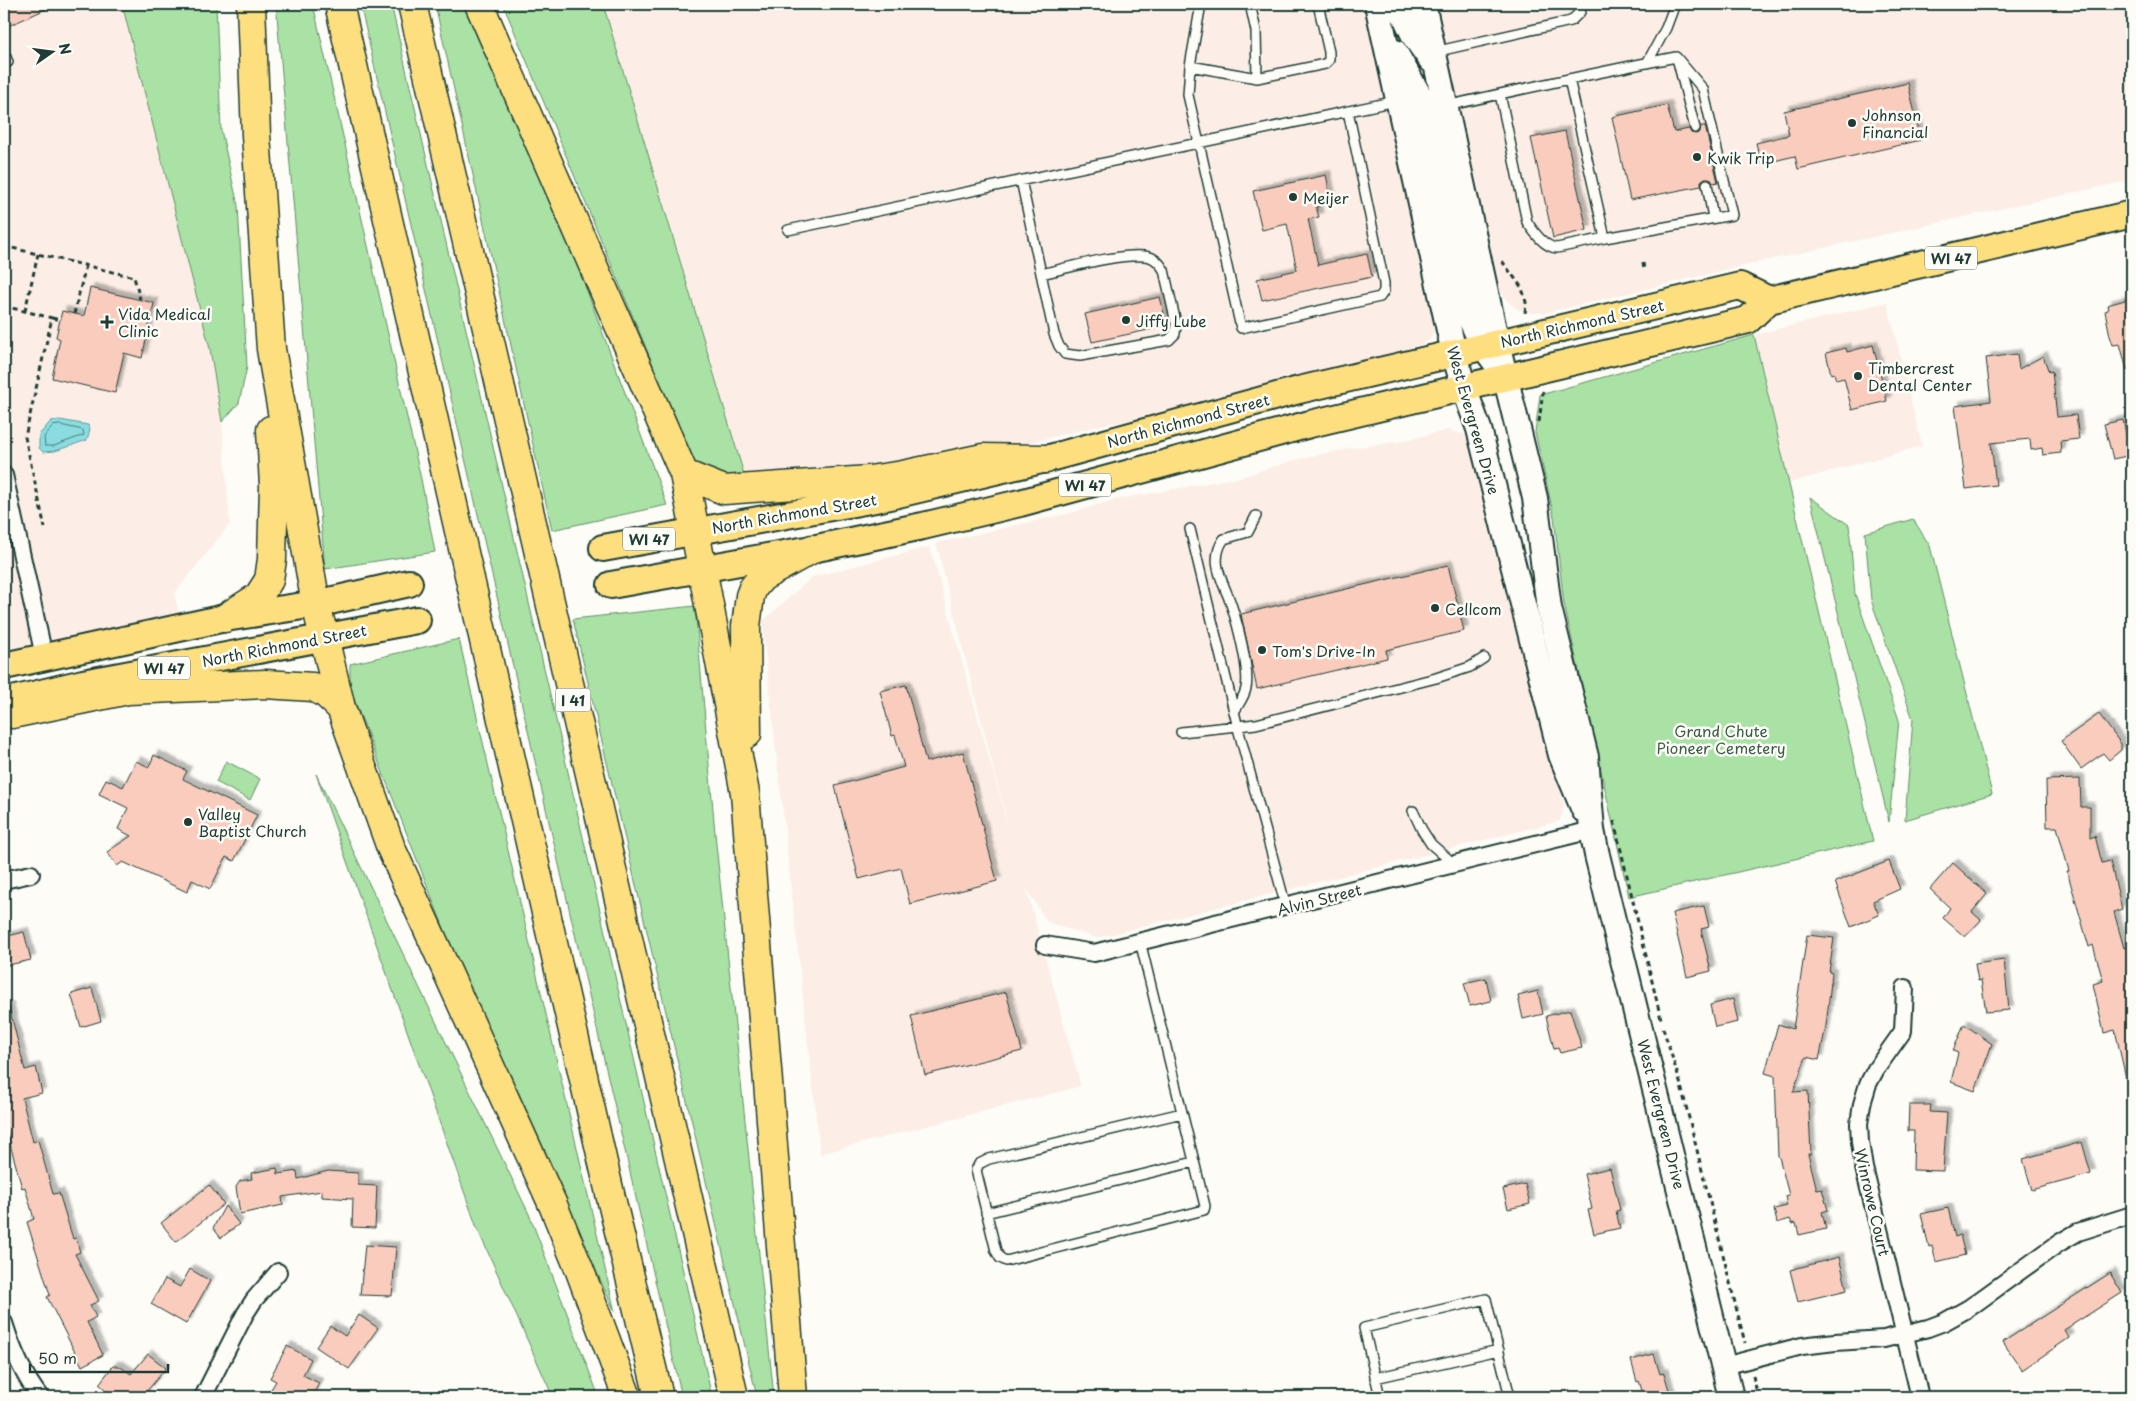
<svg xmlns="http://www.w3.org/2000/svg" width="2136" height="1401" font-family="'Playpen Sans',sans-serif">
<defs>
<filter id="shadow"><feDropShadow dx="4.5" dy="-4.5" stdDeviation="1" flood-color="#0004"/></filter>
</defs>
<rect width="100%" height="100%" fill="#fdfcf7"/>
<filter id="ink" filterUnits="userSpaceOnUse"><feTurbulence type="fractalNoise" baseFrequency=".02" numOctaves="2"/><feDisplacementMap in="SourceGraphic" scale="10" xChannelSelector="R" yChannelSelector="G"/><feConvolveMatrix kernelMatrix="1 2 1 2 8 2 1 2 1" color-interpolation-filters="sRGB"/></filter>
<g filter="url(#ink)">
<path fill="#fceee6" d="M4 4H122L210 349 222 422 230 524 174 594 180 615 80 636 4 655Z
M603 4H1368L1432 302 1434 320 1433 333 1429 340 1420 346 1397 355 1162 416 1106 424 995 451 746 481Z
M1434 4H2132V180L1764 261 1545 313H1531L1517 309 1506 300 1500 289 1486 243Z
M1887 302 1922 446 1789 483 1754 335Z
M1448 430 1470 436 1496 519 1564 806 1560 821 1097 938 1047 922 1026 888 1081 1086 820 1154 762 622 812 577 930 547 1009 829 936 543 1071 513 1113 500 1241 477 1295 460 1351 448 1397 442Z"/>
<path fill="#aae1a4" stroke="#648f6c" d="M122 4H216L221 130 238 206 247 367 239 403 222 422 210 349Z
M276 4H313L421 479 435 552 325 569Z
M360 4H391L712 1397H682Z
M435 4H465L562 224 667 505 552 530Z
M503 4H603L746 481 701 470 694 462 681 438 653 365Z
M1754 335 1873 841 1629 897 1564 604 1554 517 1535 432 1540 395Z
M1810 497 1849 525 1855 594 1899 720 1889 822Z
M1913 519 1930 546 1992 794 1905 820 1913 719 1871 600 1865 533Z
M695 606 716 844 774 1397H757L573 619Z
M459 639 615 1312 476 1010 350 689V664Z
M226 761 260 779 250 800 216 782Z
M316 774 529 1214 599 1397H553L477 1228Z"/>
<path fill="#8adce0" stroke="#5f9c9b" d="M60 420 88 425 90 429 87 440 55 451 43 452 39 448V435L51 421Z"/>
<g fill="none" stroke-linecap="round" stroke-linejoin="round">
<path stroke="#4a7d79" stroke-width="1" d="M60 425 83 430 84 435 54 446H45L44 437 53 426Z"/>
</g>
<path fill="#f9ccbd" stroke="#1f3d34" filter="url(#shadow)" d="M4 4H57L4 28Z
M1908 83 1921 140 1798 169 1795 156 1761 164 1756 143 1789 135 1784 111Z
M1667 105 1674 132 1689 129 1691 133 1696 134 1700 132 1701 126H1705L1718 182 1713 183 1710 178H1705L1701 181V186L1630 200 1612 117Z
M1565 131 1587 230 1553 238 1531 138Z
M1326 175 1332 203 1316 207 1319 217 1308 219 1318 265 1367 254 1372 277 1262 300 1257 279 1297 270 1287 224 1262 230 1253 191Z
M90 288 154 303 142 358 124 353 115 393 52 378 60 339 56 337 62 311 84 316Z
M1160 297 1167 326 1092 342 1085 314Z
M2129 299 2130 305 2132 304V370H2127L2120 344 2113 345 2110 336 2105 311 2108 310 2107 305Z
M1873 345 1887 401 1852 410 1844 378 1836 380 1834 373 1831 374 1826 353 1846 348 1847 352Z
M2017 354 2019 369 2043 356 2049 372 2052 371 2057 417 2076 415 2079 439 2060 441 2061 453 2043 455 2042 448 2031 450 2030 439 1991 443 1996 485 1966 489 1955 406 1991 401 1986 358Z
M2123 420 2129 448H2125L2127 456 2113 459 2104 424Z
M1448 565 1464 631 1386 650 1387 658 1257 689 1241 614Z
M906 685 926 762 963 752 997 881 910 904 901 868 859 879 835 786 904 767 895 735 892 736 880 691Z
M2099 714 2121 744V750L2109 760 2103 753 2081 769 2061 741Z
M154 755 187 771 183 779 257 815 234 861 226 857 210 889 192 880 187 892 123 862 117 866 107 852 131 836 118 829 128 808 99 794 106 779 123 787 136 761 149 767Z
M2080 779 2081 807H2090V838L2095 836 2102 863 2110 861 2122 909 2114 912 2124 948 2128 947 2132 962V1077L2126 1078 2115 1030 2104 1033 2093 984 2103 981 2093 945 2089 947 2067 871H2069L2057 827H2047L2046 780Z
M1889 861 1900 889 1873 901 1879 915 1851 927 1835 882Z
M1953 863 1987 894 1972 912 1981 920 1965 937 1943 918 1950 908 1930 889Z
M1704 906 1709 927 1701 929 1711 971 1687 977 1672 913Z
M24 932 31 960 4 966V937Z
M1807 935 1834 938 1829 972 1832 973 1826 1026 1819 1060 1806 1057 1793 1092 1808 1091 1811 1154H1808L1817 1190 1822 1189 1828 1210 1822 1212 1826 1229 1799 1235 1796 1223 1792 1224 1790 1219 1777 1223 1774 1209 1787 1206 1785 1196 1789 1195 1779 1157H1778L1775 1076 1765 1073 1778 1024 1793 1029Z
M2004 960 2009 1010 1986 1012 1981 980 1978 981 1975 964Z
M1486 978 1491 1001 1470 1006 1464 983Z
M92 988 101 1021 81 1027 71 994Z
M1538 991 1543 1014 1523 1019 1518 996Z
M1006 992 1022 1051 925 1075 911 1016Z
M1733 999 1738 1022 1715 1027 1710 1005Z
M4 1007H9L25 1070 36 1067 42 1093 22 1098 33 1142 38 1140 53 1194 59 1193 73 1239 76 1238 80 1252 75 1254 99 1301 90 1305 96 1317 87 1322 103 1355 82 1366 47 1297 50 1295 27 1222 34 1219 25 1187 22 1188 4 1122Z
M1570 1010 1582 1048 1560 1053 1558 1048 1554 1049 1546 1016Z
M1964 1024 1992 1044 1975 1091 1951 1082 1958 1053 1953 1051Z
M1909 1105H1931L1930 1112 1947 1113 1943 1171 1913 1170 1914 1131H1908Z
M2082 1142 2091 1174 2032 1190 2023 1159Z
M277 1168 278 1174 297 1171 298 1179 328 1171 358 1173V1185L377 1186 375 1228 352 1227 353 1199 322 1197V1191L282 1197 283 1205 240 1214 236 1187 240 1181 252 1179 251 1173Z
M1610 1168 1620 1210 1616 1211 1620 1228 1594 1234 1588 1210 1592 1209 1584 1174Z
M1525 1184 1530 1204 1508 1209 1503 1189Z
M209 1185 224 1204 176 1242 161 1223Z
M225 1206 239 1224 221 1238 213 1228Z
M1948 1208 1955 1237 1960 1235 1965 1255 1936 1262 1932 1246 1929 1247 1921 1214Z
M365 1245 396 1247 392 1296 360 1295Z
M1839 1257 1847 1290 1798 1302 1790 1270Z
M190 1269 210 1281 186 1324 151 1304 165 1279 180 1287Z
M2110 1273 2122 1293 2064 1330 2069 1338 2022 1370 2003 1342Z
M359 1315 378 1328 349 1369 316 1347 330 1326 345 1336Z
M287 1346 311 1359 303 1375 319 1383 312 1397H282L270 1391 276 1381 270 1378Z
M148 1354 166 1368 142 1397H114L99 1384 113 1366H119L131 1374Z
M1654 1354 1660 1374 1664 1373 1671 1397H1644L1639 1381 1637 1382 1631 1360Z"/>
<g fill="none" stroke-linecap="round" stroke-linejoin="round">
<g stroke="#1f3d34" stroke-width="12">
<path id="lane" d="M1201 4 1190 66 1188 95 1241 328 1380 297 1384 291V283L1348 111
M1250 4 1256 31 1257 78
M1434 52 1571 21 1580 12 1582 4
M4 53 8 62
M1678 62 1695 128
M1647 63 1666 28 1675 4
M1190 66 1257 78 1325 64 1329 60V52L1318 4
M1500 94 1527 222C1534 232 1544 247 1557 248L1605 238
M1446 106C1522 89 1599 72 1676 57L1703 89 1732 215 1605 238 1569 79
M1021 180 1054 334 1059 346 1065 354 1080 356 1169 340 1175 334 1176 323 1164 270C1161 265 1156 259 1150 257 1126 251 1067 268 1041 274
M1707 184 1713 218
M788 230 1396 101
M1190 529 1238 728 1286 907
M1234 712C1238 705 1245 696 1246 688 1250 670 1237 622 1231 604 1224 583 1208 561 1224 539L1248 532 1256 516
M1181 732 1256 724 1436 678 1470 667 1484 658
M1413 811 1422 830 1431 844 1455 865
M1140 941 1205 1206 1204 1210 1006 1261 1000 1258 996 1251 976 1170 979 1164 989 1159 1182 1113
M986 1213 1194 1162
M1375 1378 1499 1350
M1380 1397 1364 1328 1486 1299 1510 1397"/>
</g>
<g stroke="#1f3d34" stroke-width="20">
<path id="street" d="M4 475 44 656
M4 880 31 874
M1045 945 1094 953 1592 830
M1905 988 1903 1031 1876 1069 1868 1084 1862 1104 1859 1124 1860 1142 1864 1168 1920 1397
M4 1323C12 1349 23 1375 40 1397
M1724 1366 1802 1346 1835 1342 1884 1339 1928 1328 1944 1322 1969 1308 2059 1243 2078 1232 2132 1215
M203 1397 245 1314 254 1300 278 1272"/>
</g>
<g stroke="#1f3d34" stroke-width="28">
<path id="secondary" d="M1377 4 1454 353 1464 388 1479 429 1561 755 1584 810
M1399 4 1414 36 1431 60
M1423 4 1497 343 1535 498 1549 608 1586 757 1592 830 1597 855 1731 1397
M1395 52 1418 93 1466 310 1483 346 1495 362"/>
</g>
<g stroke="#1f3d34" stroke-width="30">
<path id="primary" d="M603 548 881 498 1046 459 1299 390 1740 286 1769 300
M611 585 812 549 923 526 1020 503 1310 424 1748 320 1769 300 2132 214
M4 666 225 618 316 604 409 583
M4 702 83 683 417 620"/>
</g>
<g stroke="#1f3d34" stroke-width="31">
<path id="highway" d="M251 4 256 135 271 349 316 604 341 708 391 848 553 1205 580 1271 627 1397
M339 4 611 1198 659 1397
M412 4 734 1397
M479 4 684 474 745 793 793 1397
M684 474 724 490 869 480 903 475 983 458 1046 459
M225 618 258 597 269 580 272 559 274 486 271 430
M4 712 12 714 128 690 265 684 313 687 326 694 341 708
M747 734 746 626 750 596 753 588 762 577 812 549"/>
</g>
<path stroke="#1f3d34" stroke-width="3" stroke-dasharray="5 4" stroke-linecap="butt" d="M4 246 134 277 140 299
M1502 261 1522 288 1526 302 1525 314
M1643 263 1644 269
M4 306 52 318 25 437 45 528
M25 311 38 254
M74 314 86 265
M52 318 60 320
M1539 422 1543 391
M1614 821 1661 1019
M1663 1028 1680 1082 1745 1343
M1753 1376 1758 1397"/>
<use href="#lane" stroke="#fdfcf7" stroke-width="9"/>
<use href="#street" stroke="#fdfcf7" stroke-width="16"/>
<use href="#secondary" stroke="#fdfcf7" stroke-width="24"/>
<use href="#primary" stroke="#fddf80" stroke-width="26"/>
<use href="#highway" stroke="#fddf80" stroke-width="28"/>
</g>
</g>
<g fill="#1f3d34" stroke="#fdfcf7" stroke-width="2">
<circle cx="1852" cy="123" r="5"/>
<circle cx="1697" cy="157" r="5"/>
<circle cx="1293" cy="197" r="5"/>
<circle cx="1126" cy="320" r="5"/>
<path d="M104.5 314.5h5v5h5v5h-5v5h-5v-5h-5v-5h5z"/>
<circle cx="1858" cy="376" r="5"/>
<circle cx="1435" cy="608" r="5"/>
<circle cx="1262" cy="650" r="5"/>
<circle cx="188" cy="822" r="5"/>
</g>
<g text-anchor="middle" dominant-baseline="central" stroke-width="5" stroke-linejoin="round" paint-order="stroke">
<g fill="#fdfcf7" stroke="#62766e" stroke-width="1">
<rect x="1925" y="246.5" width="52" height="23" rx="4"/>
<rect x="1059" y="473.5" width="52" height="23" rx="4"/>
<rect x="623" y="527.5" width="52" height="23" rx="4"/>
<rect x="138" y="656.5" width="52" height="23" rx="4"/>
<rect x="555.5" y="688.5" width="35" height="23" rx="4"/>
</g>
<g font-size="14" font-weight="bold" fill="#1f3d34">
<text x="1951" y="258">WI 47</text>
<text x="1085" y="485">WI 47</text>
<text x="649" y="539">WI 47</text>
<text x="164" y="668">WI 47</text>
<text x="573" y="700">I 41</text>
</g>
<g font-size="15" fill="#1f3d34" stroke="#fdfcf7" text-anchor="start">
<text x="1862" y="114">Johnson<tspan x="1862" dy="17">Financial</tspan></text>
<text x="1707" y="157">Kwik Trip</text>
<text x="1303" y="197">Meijer</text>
<text x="118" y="313">Vida Medical<tspan x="118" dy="17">Clinic</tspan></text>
<text x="1136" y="320">Jiffy Lube</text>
<text x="1868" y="367">Timbercrest<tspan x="1868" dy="17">Dental Center</tspan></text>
<text x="1445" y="608">Cellcom</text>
<text x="1272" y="650">Tom's Drive-In</text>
<text x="198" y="813">Valley<tspan x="198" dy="17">Baptist Church</tspan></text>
</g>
<g font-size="15" fill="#1f3d34" stroke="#fdfcf7">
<text transform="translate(1582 323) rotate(-13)">North Richmond Street</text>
<text transform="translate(1188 420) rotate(-15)">North Richmond Street</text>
<text transform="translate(1474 420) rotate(74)">West Evergreen Drive</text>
<text transform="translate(794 513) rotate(-10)">North Richmond Street</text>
<text transform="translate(284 645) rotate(-11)">North Richmond Street</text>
<text transform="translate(1319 899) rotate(-14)">Alvin Street</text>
<text transform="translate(1662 1114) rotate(76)">West Evergreen Drive</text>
<text transform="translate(1873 1202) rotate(77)">Winrowe Court</text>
</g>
<g font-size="15" fill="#3b5e4a" stroke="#fdfcf7">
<text x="1721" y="730">Grand Chute<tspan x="1721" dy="17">Pioneer Cemetery</tspan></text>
</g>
</g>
<rect width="2136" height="1401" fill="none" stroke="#fdfcf7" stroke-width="20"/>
<rect x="10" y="10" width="2116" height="1381" fill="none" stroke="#1f3d34" stroke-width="2" filter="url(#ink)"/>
<g transform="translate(52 52) rotate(76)" stroke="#fdfcf7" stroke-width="4" paint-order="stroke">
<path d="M0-4L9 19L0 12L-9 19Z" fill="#1f3d34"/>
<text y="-8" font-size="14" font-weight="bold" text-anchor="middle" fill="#1f3d34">N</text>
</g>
<path d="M30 1364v8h138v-8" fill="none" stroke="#1f3d34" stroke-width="2.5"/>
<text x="38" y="1364" font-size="15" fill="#1f3d34" stroke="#fdfcf7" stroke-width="4" paint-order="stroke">50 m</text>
</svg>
